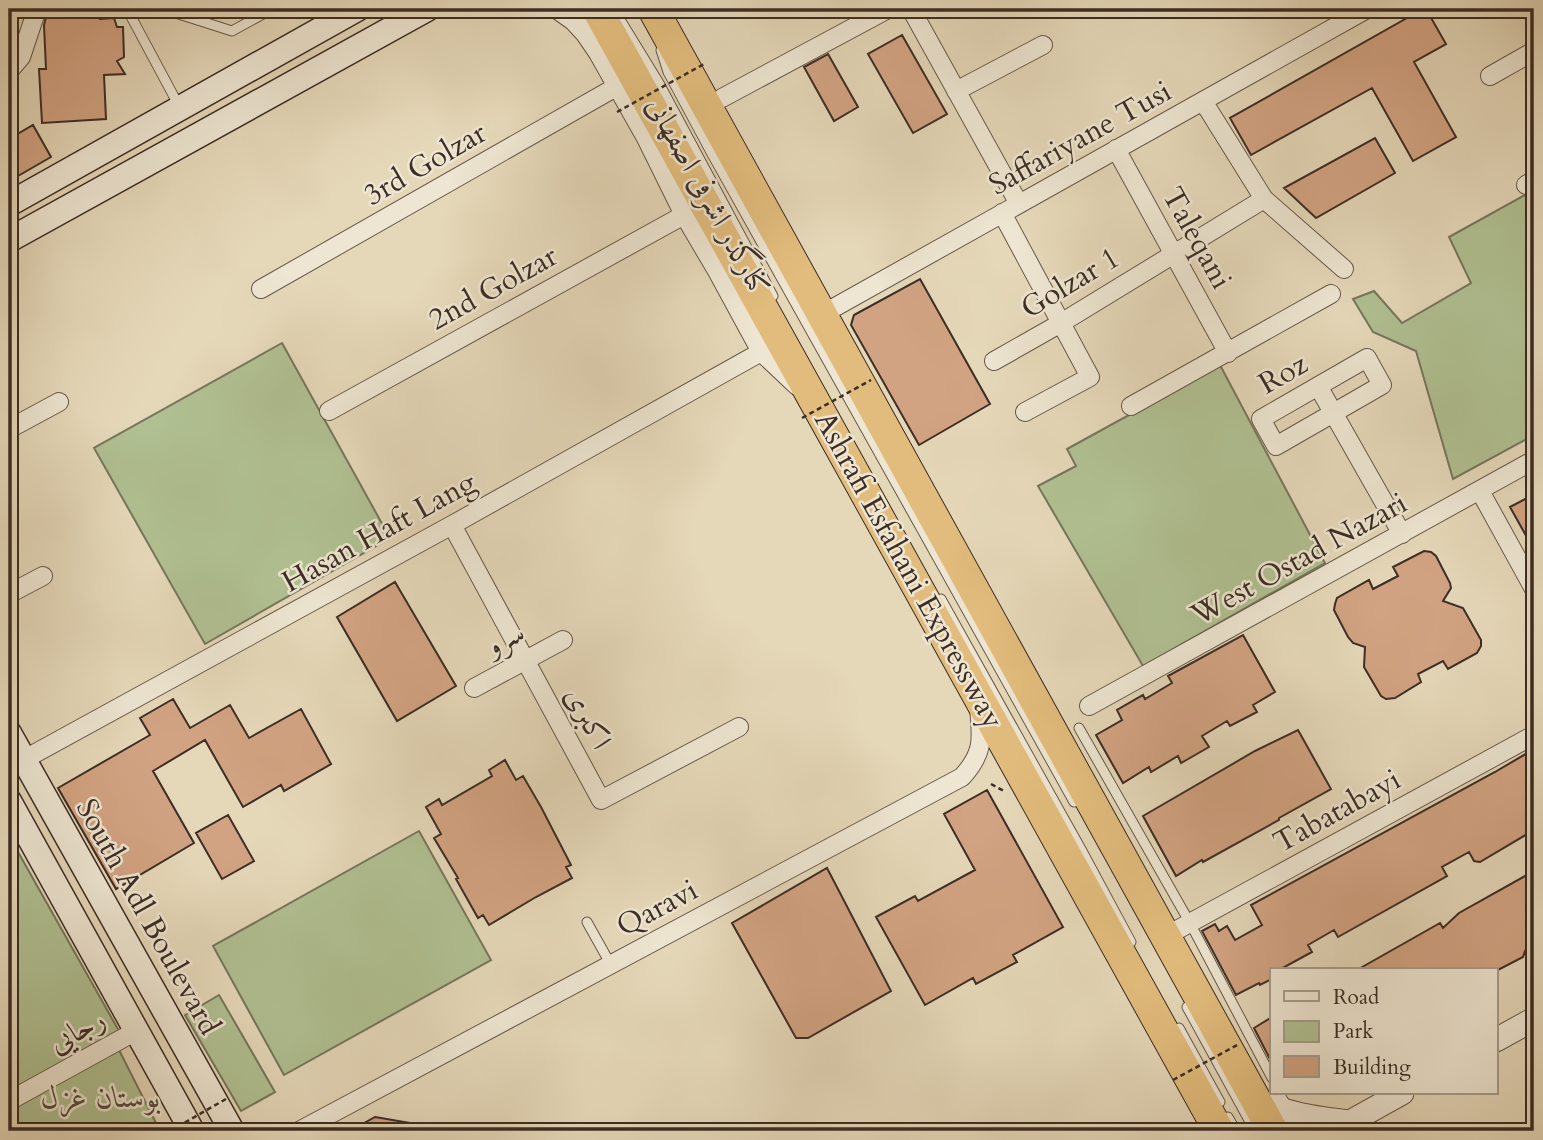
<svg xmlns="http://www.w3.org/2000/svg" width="1543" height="1140" font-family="Cardo,Amiri,serif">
<rect width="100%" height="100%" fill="#e5d8b9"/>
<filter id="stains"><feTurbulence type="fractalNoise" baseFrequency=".00286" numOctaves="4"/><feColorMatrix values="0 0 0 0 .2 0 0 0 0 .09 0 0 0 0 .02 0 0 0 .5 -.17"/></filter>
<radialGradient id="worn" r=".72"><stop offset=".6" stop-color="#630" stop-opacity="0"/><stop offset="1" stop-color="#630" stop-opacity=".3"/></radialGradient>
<path fill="#b0c092" stroke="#76765c" stroke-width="2" d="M1534 190V435L1453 479 1416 351 1373 332 1353 299 1374 291 1402 323 1471 283 1449 237Z
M282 343 390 538 205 644 94 448Z
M1220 365 1325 563 1143 666 1038 486 1076 466 1067 449Z
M419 831 491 960 284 1075 213 946Z
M9 836 119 1031 9 1092Z
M219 995 275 1092 241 1111 185 1015Z
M118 1048 160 1131H9V1108Z"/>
<path fill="#d2a382" stroke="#3c2d25" stroke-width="2" d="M48 9H100V19L114 18 117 27H123L124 57 117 61 125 74 104 75 106 119 42 123 39 69H46L44 25Z
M1423 9H1426L1446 44 1414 62 1456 137 1413 161 1372 88 1251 155 1230 118Z
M902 35 947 114 913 133 868 54Z
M828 54 858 107 834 121 804 67Z
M33 125 51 157 18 176 9 160V139Z
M1375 138 1395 173 1316 218 1284 188Z
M920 279 990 404 919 445 851 325 854 315Z
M1534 498V550L1510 507 1525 499 1527 502Z
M1424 551 1431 552 1436 556 1450 583 1451 588 1443 601 1463 608 1481 640V646L1477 653 1448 669 1443 661 1418 674 1421 682 1395 698 1386 699 1381 696 1364 667 1365 647 1353 643 1348 637 1334 610 1335 604 1337 598 1369 580 1373 589 1398 576 1393 567Z
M395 582 456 686 397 721 337 617Z
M1243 635 1275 692 1253 705 1257 712 1230 726 1227 721 1202 736 1209 747 1181 763 1178 756 1151 772 1149 767 1123 783 1096 735 1122 720 1117 710 1143 695 1145 699 1172 683 1168 676Z
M173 699 190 728 230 705 249 738 301 709 331 764 284 791 281 785 243 807 205 740 153 771 194 843 116 889 58 788 150 735 140 718Z
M1298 730 1331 789 1279 818V820L1203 862 1202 860 1176 876 1143 816 1255 751Z
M1534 749V830L1480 862 1474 861 1469 852 1442 867 1447 876 1338 937 1334 930 1308 945 1312 952 1279 970H1272V979L1260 985 1259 983 1236 995 1202 931 1215 924 1219 931 1227 926 1235 940 1262 925 1251 905 1495 772Z
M505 760 516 780 523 776 541 807 571 865 566 867 572 878 536 897 489 925 483 915 478 918 456 879 458 878 434 838 441 834 426 807 439 799 442 805 492 776 489 770Z
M987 790 1063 927 1013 955 1017 962 976 984 973 978 925 1005 876 917 915 896 918 901 975 870 944 814Z
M228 815 254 861 222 879 196 833Z
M827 868 891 991 808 1038H796L732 923Z
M1534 871V954L1525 951 1523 957 1498 970H1357L1440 923 1443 928 1459 913Z
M1272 1017V1063L1254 1028Z
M375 1117 422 1125 421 1131H350Z"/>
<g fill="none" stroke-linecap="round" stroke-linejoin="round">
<g stroke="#66584a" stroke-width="11">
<path id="service" d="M127 9 179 106
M163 9 232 31 272 9
M612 16 621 21 659 83 773 296
M661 50 668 72 712 154 1074 802
M941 599 1082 851 1131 942
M1079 728 1190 923 1272 1078
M587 922 611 965
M1187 1007 1255 1131
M1179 1028 1220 1102
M1279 1093 1301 1131
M1228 1117 1236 1131"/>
</g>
<g stroke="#66584a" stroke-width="20">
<path id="minor" d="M556 9 573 21 585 34 598 53 646 138 684 215 717 271 761 352 797 386
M911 9 1019 204
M9 71 21 57 37 9
M1490 76 1534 51
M956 91 1043 45
M722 98 888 9
M1203 101 1264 199
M1116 149 1228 353
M1526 185 1534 180
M1002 213 1090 377 1025 412
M261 289 616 87
M821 315 1367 9
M1367 358 1382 385 1276 446 1261 419Z
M994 361 1061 323 1264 199 1344 269
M1318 386 1402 534
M1131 406 1331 294
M329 411 684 215
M9 429 59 402
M1480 491 1534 589
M452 525 601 800 739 727
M9 594 43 576
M474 688 563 640
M1089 706 1534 460
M23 760 452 525 761 352
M1166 936 1534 735
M9 1101 136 1031
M299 1131 962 777C984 753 982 739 979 708"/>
</g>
<g stroke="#66584a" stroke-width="25">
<path id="tertiary" d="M1496 1040 1534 1019
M1255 1099C1285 1114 1316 1118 1350 1122
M1340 1131 1350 1122 1402 1093"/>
</g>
<g stroke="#3c2d25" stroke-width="27">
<path id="secondary" d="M574 9 609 37
M9 204 357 9
M9 240 427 9
M9 733 232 1131
M9 801 192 1131"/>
</g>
<g stroke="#3c2d25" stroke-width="32">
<path id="trunk" d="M597 9 1219 1131
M653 9 1273 1131"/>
</g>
<path stroke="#3c2d25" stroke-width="2.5" stroke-dasharray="5 3.5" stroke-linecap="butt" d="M991 784 1004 791"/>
<use href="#service" stroke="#eee6d2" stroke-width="9"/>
<use href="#minor" stroke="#eee6d2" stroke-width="18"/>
<use href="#tertiary" stroke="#eee6d2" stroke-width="23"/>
<use href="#secondary" stroke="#eee6d2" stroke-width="24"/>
<use href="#trunk" stroke="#e2bc7c" stroke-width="30"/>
<path stroke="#3c2d25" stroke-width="2.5" stroke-dasharray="5 3.5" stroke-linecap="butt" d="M617 112 704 64
M802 418 871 380
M1173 1080 1239 1044
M170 1131 226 1099"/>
</g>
<g text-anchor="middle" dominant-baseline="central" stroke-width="5" stroke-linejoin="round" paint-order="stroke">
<g font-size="30" fill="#3c2d25" stroke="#eee6d2">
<text transform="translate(1080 138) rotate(-29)">Saffariyane Tusi</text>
<text transform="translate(425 164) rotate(-30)">3rd Golzar</text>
<text transform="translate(708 196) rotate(61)">کنارگذر اشرفی اصفهانی</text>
<text transform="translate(1197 238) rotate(61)">Taleqani</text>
<text transform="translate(1070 283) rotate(-31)">Golzar 1</text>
<text transform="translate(493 288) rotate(-29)">2nd Golzar</text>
<text transform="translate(1283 374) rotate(-30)">Roz</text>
<text transform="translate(379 532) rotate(-29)">Hasan Haft Lang</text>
<text transform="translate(1299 559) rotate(-29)">West Ostad Nazari</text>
<text transform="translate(909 570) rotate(61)">Ashrafi Esfahani Expressway</text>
<text transform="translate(505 639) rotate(-28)">سرو</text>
<text transform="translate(588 718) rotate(62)">اکبری</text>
<text transform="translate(1337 811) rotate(-29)">Tabatabayi</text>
<text transform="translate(657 908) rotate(-28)">Qaravi</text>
<text transform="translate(148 917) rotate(61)">South Adl Boulevard</text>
<text transform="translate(77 1031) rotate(-29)">رجایی</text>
</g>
<g font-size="30" font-style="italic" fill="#534a3b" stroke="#eee6d2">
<text x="101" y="1097">بوستان غزل</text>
</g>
</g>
<rect width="1543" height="1140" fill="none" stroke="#e5d8b9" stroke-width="35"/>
<rect x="10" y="10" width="1522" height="1119" fill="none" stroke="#3c2d25" stroke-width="3.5"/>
<rect x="18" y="18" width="1508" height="1105" fill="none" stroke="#3c2d25" stroke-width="2"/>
<rect x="1270" y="968" width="228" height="126" fill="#eee6d2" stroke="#a79c8d" stroke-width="2"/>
<rect x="1284" y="991" width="35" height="10" fill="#eee6d2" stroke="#a79c8d" stroke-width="2"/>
<text x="1333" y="1004" font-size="21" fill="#3c2d25">Road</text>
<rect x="1284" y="1021" width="35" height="21" fill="#b0c092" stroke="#a79c8d" stroke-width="2"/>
<text x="1333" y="1038" font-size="21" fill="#3c2d25">Park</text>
<rect x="1284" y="1056" width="35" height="21" fill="#d2a382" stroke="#a79c8d" stroke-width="2"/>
<text x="1333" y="1074" font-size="21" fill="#3c2d25">Building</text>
<rect width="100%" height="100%" filter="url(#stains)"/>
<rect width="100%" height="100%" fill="url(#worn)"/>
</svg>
